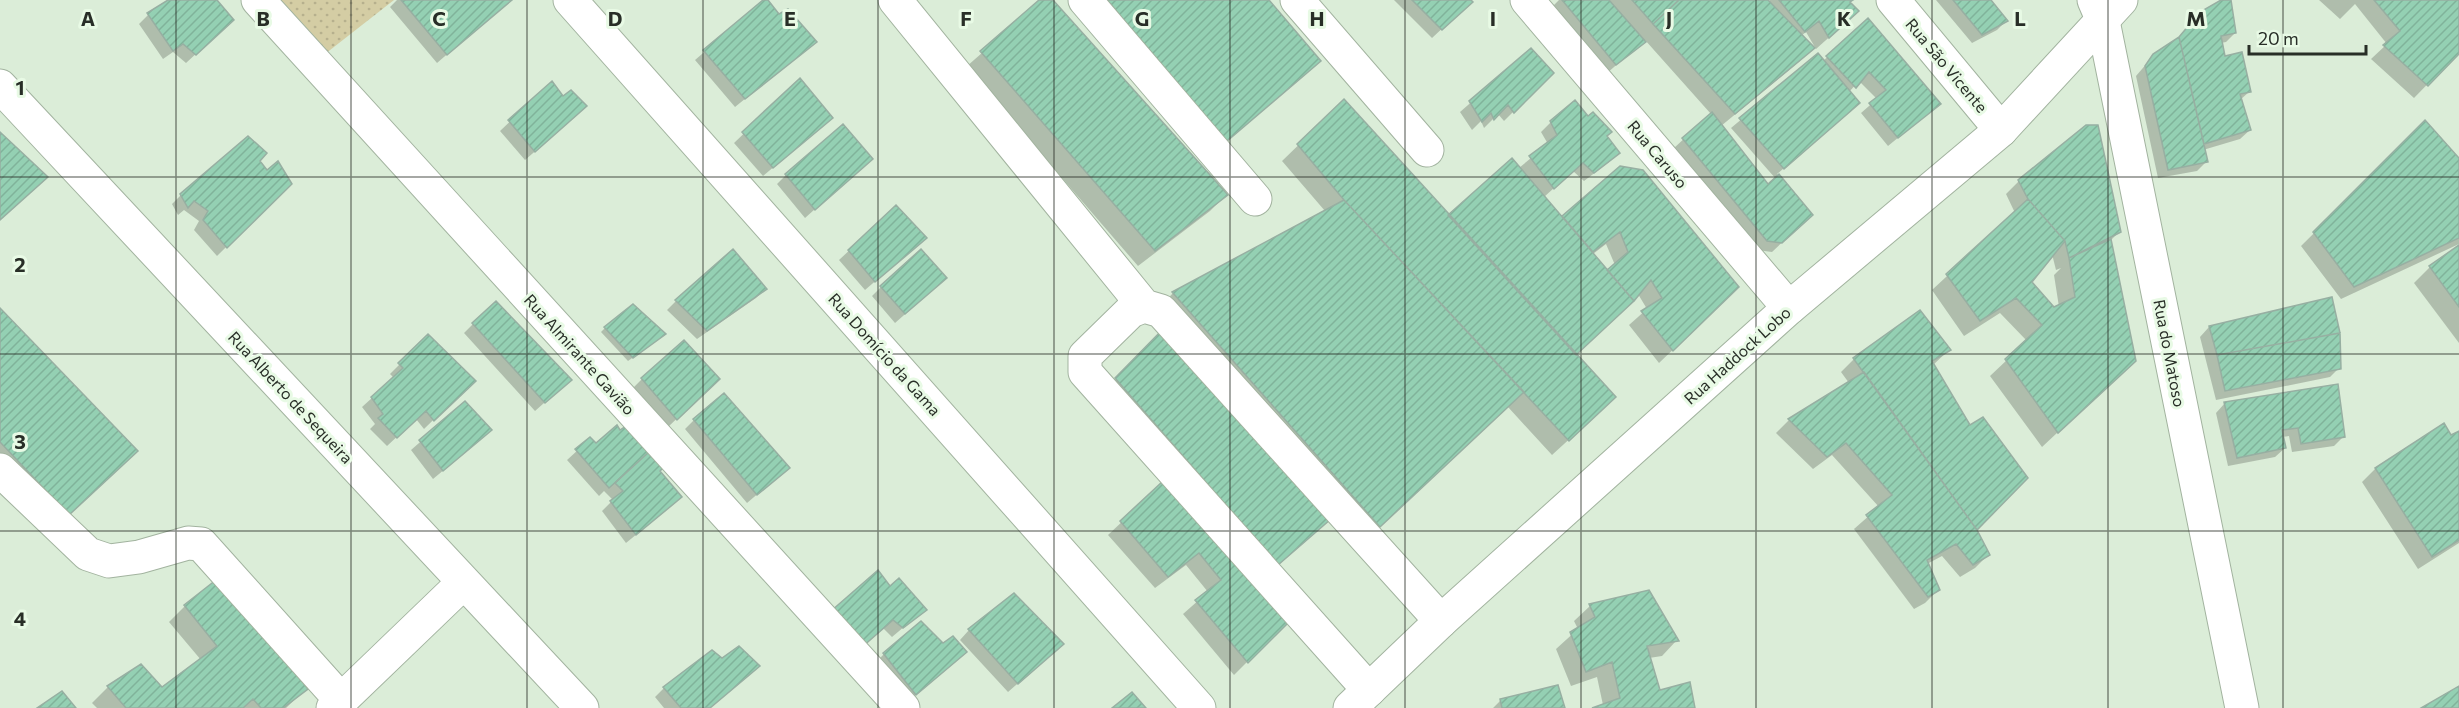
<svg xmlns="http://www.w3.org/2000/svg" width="2459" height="708" font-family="Commissioner,sans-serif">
<defs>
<pattern id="park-dots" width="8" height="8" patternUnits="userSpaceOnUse" patternTransform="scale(1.5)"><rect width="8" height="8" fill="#d4cda4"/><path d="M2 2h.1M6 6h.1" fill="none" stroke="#b6b08d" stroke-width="1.8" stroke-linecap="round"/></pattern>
<pattern id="building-hatch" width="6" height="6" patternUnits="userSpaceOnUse" patternTransform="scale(1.5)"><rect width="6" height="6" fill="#94d0b3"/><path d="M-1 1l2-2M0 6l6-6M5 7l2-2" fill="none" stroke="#80b39a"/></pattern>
</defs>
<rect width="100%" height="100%" fill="#dbedd8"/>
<path fill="url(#park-dots)" d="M281 0H394L325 54Z"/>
<path fill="#0003" fill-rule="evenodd" d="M171 0H215L223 29 186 63 173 52 163 59 139 24 148 15Z
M397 0H510L437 63 390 7Z
M765 0 778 16 815 42 735 107 695 60Z
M1042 0H1051L1226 195 1210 211 1138 266 966 67Z
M1078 0H1267L1319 61 1210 156Z
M1394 0H1468L1461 11 1432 38Z
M1559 0H1766L1768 2 1770 0H1853L1849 3 1844 24 1816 49 1806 32 1801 36 1800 61 1721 126 1768 186 1776 179 1731 128 1818 55 1823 61 1868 21 1939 104 1888 146 1861 113 1877 99 1859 81 1849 92V112L1777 174 1811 215 1772 252 1757 250 1674 148 1711 114 1645 40 1606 74 1552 7Z
M1936 0H1989L2006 21 1997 30 1972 43Z
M2224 0H2229L2235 33 2226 42 2221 43 2224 57 2249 92 2240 100 2250 130 2240 139 2203 150 2206 162 2197 171 2158 178 2136 76 2154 55 2177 40 2191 24Z
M2319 0H2459V52L2414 98 2371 59 2387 44 2355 4 2340 19Z
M1531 50 1552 73 1504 121 1498 114 1484 128 1481 121 1472 130 1460 112Z
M800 80 821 127 763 176 734 143Z
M551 83 576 116 525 160 500 131Z
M1344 101 1449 216 1519 168 1548 144 1541 132 1551 122 1605 137 1618 153 1609 162 1584 181 1573 171 1544 197 1561 218 1621 168 1725 300 1659 363 1629 325 1647 309 1638 294 1576 355 1599 412 1552 455 1508 407 1364 541 1158 309 1173 293 1325 211 1282 161ZM1606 244 1615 265 1607 272 1593 254Z
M2425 123 2459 161V244L2341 299 2301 246Z
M258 161 267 172 290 184 217 256 194 230 199 221 184 210 178 215 172 204 181 195Z
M861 168 805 218 777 184 786 175Z
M2019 181 2119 232 2110 241 2118 376 2042 447 1990 376 2027 341 2000 313 1964 336 1932 290 2015 213 2006 194ZM2052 254 2056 270 2061 268 2054 275 2059 307 2054 309 2030 282Z
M896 207 915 247 865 290 839 260Z
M2459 247V343L2414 283 2430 267Z
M881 287H936L895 323 872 296Z
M765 289 756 298 697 339 667 310 676 301Z
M0 310 136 451 52 530 0 474Z
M1920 312 1949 350 1933 365 1975 530 1988 555 1975 568 1960 577 1942 556 1927 564 1938 590 1925 603 1914 609 1854 529 1879 507 1832 455 1813 469 1776 433 1789 420 1849 383 1841 372 1854 359Z
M473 324 570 380 535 411 464 333Z
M2209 327 2339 368 2330 377 2216 400 2200 337Z
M605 328 660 338 628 361 601 332Z
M1163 332 1329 519 1265 577 1103 392Z
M428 336 464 390 424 429 416 419 387 446 370 429 375 424 362 407 394 378 390 374Z
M642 379H718L667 428 633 388Z
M465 403 481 439 433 479 411 450Z
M2225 403 2344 436 2334 446 2292 452 2289 436 2282 437 2285 448 2275 457 2228 466 2216 413Z
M694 420 788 468 747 503 685 429Z
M626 428 662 467 658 471 671 506 626 543 602 511 613 500 604 491 599 496 567 460 590 439 596 446Z
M2459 432V543L2418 569 2362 482 2375 469Z
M1163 483 1288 621 1234 675 1183 614 1208 592 1186 565 1155 588 1108 535Z
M221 578 306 689 286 708H97L92 703 108 687 141 666 162 689 201 660 169 622 185 606Z
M890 588 924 610 892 637 883 628Z
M1590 606 1677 640 1662 656 1649 658 1659 692 1694 708H1595L1603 705 1597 677 1571 686 1556 649 1578 629 1574 621Z
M969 630 1053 653 1008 692 960 640Z
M884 654 955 662 906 703 875 663Z
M664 688 710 708H664L655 697Z
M1500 701 1563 708H1493Z"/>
<path fill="url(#building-hatch)" stroke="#97afa2" stroke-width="1.5" d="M168 0H217L234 20 196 55 183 44 173 51 147 13Z
M401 0H512L447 55Z
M763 0H768L779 14 788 9 817 42 745 99 703 50Z
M1039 0H1053L1228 195 1155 251 980 51Z
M1107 0H1269L1321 61 1226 142Z
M1412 0H1471L1473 2 1442 30Z
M1562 0H1609L1646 42 1616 65Z
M1632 0H1679L1653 24Z
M1679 0H1768L1815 48 1735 114 1653 24Z
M1779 0H1853L1850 2 1859 11 1829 38 1819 21 1805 32Z
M1953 0H1991L2008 21 1982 35Z
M2221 0H2231L2236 33 2221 36 2225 56 2242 52 2251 92 2240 94 2251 130 2204 144 2179 37 2200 12Z
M2374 0H2459V54L2428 86 2383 45 2400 31Z
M1868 18 1941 104 1898 138 1869 103 1886 90 1869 72 1856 88 1826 56Z
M2179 37 2208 162 2168 170 2145 66 2153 54Z
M1531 48 1554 73 1514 113 1508 105 1494 120 1491 113 1482 122 1469 101Z
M1818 53 1860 103 1784 169 1739 118Z
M800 78 833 118 773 168 742 132Z
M552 81 563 96 571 90 587 106 535 152 508 120Z
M1344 99 1616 397 1569 441 1344 200 1297 144Z
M1575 100 1588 116 1593 112 1612 132 1607 136 1620 153 1594 173 1583 163 1554 189 1529 156 1557 135 1550 121Z
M1712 112 1768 184 1779 174 1813 215 1782 243 1767 241 1682 138Z
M2425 120 2459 158V238L2354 287 2313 232Z
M843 124 873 159 815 210 785 174Z
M2086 125H2098L2121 232 2069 258 2065 241 2028 199 2018 180Z
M0 132 48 177 0 220Z
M248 136 267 153 260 161 267 170 278 161 292 184 227 248 203 220 208 211 194 201 188 208 180 194Z
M1512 158 1634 301 1576 355 1448 215Z
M1620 166 1643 170 1739 287 1673 351 1641 311 1662 298 1651 280 1634 301 1607 270 1628 252 1620 232 1593 252 1562 216Z
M2028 199 2065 241 2032 282 2054 307 2075 297 2069 258 2111 239 2136 361 2058 433 2005 359 2042 325 2016 298 1980 321 1946 274Z
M1344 200 1524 392 1380 527 1172 292Z
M896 205 927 238 875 282 848 250Z
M2459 245V307L2429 266Z
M733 249 767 289 707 331 675 300Z
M921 249 947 278 905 314 880 286Z
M2332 297 2340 333 2217 355 2209 326Z
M496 301 572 380 545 403 472 323Z
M633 304 666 334 633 358 604 327Z
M0 308 138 451 69 515 0 442Z
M1920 310 1951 350 1932 361 1970 425 1983 417 2028 478 1977 530 1853 358Z
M1163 329 1331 519 1278 565 1115 378Z
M2340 333 2341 369 2225 391 2217 355Z
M428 334 476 381 434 421 426 411 397 438 378 418 383 414 371 397 403 368 398 363Z
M684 340 720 379 677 420 641 378Z
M1864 372 1977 530 1990 555 1973 565 1956 544 1927 560 1940 590 1928 597 1866 515 1892 495 1846 443 1827 457 1788 419Z
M2338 384 2345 437 2301 444 2298 428 2282 430 2286 448 2237 458 2224 402Z
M724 393 790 468 757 495 693 419Z
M465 401 492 430 443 471 419 440Z
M2444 423 2451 435 2459 431V540L2432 557 2375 468Z
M617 425 620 430 626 426 649 452 609 488 575 449 590 437 596 443Z
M649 452 664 467 660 471 682 497 636 535 610 501 623 491 615 483Z
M1163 481 1290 621 1248 663 1195 600 1221 580 1199 553 1168 577 1120 521Z
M878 570 890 586 899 578 927 610 903 628 893 620 861 648 831 611Z
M221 576 308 689 283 708H261L253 699 243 708H126L107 686 141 664 162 687 217 646 184 605Z
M1649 590 1679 641 1647 646 1660 690 1690 682 1695 708H1592L1620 698 1612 662 1586 672 1570 632 1595 617 1589 604Z
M1014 593 1064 644 1018 684 968 629Z
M921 621 943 643 953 636 967 652 916 695 883 653Z
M739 646 760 666 710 708H681L663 687 712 650 722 658Z
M1558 685 1565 708H1502L1500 699Z
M2459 686V708H2421Z
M62 691 76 708H37Z
M1132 692 1146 708H1112Z"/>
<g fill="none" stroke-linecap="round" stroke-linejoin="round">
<g stroke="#a2b39f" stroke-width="35">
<path id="minor" d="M258 0 903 708
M570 0 1199 708
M895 0 1144 306
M1085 0 1255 199
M1297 0 1427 150
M1527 0 1789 308
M1893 0 2001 130
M2094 0 2103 21 2242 708
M0 86 582 708
M0 470 88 554 109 561 139 557 188 543 201 544 341 700
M1369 690 1085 372V356L1131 311 1144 306 1161 311 1441 621
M333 708 464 582"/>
</g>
<g stroke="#a2b39f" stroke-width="35">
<path id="major" d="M1350 708 1441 621 1789 308 2001 130 2121 0"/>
</g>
<use href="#minor" stroke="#fff" stroke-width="33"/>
<use href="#major" stroke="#fff" stroke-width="33"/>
</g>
<path fill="none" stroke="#282e27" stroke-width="1.5" stroke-opacity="0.55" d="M176 0V708M351 0V708M527 0V708M703 0V708M878 0V708M1054 0V708M1230 0V708M1405 0V708M1581 0V708M1756 0V708M1932 0V708M2108 0V708M2283 0V708M0 177H2459M0 354H2459M0 531H2459"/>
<g text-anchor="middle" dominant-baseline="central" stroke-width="6" stroke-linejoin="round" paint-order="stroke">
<g font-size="16" fill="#282e27" stroke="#e8fae5">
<text transform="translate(1947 65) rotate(50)">Rua São Vicente</text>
<text transform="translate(1658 154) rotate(50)">Rua Caruso</text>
<text transform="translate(2170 353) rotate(79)">Rua do Matoso</text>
<text transform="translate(580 354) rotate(48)">Rua Almirante Gavião</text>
<text transform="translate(885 354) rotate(48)">Rua Domício da Gama</text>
<text transform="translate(1737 355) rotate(-42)">Rua Haddock Lobo</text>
<text transform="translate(291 397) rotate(47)">Rua Alberto de Sequeira</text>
</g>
</g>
<g font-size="20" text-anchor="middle" font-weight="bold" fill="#282e27" stroke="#e8fae5" stroke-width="6" stroke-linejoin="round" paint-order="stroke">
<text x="88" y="26">A</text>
<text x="263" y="26">B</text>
<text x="439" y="26">C</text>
<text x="615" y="26">D</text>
<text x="790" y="26">E</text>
<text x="966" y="26">F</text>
<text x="1142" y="26">G</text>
<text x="1317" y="26">H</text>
<text x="1493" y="26">I</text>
<text x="1669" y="26">J</text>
<text x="1844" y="26">K</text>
<text x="2020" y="26">L</text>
<text x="2196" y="26">M</text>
<text x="20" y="95">1</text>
<text x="20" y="272">2</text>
<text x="20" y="449">3</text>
<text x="20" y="626">4</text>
</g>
<path d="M2249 45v9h117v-9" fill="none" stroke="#282e27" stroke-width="3"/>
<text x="2258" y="45" font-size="18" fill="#282e27" stroke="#e8fae5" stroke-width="4.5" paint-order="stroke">20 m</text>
</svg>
